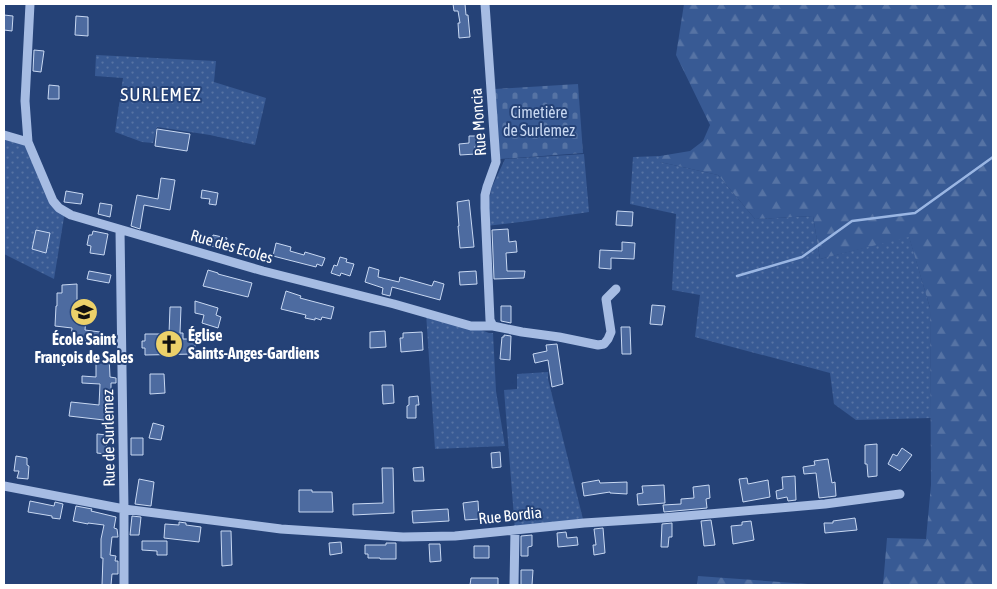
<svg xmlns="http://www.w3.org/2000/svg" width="997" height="589" font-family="'Asap Condensed',sans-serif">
<defs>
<pattern id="grass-dots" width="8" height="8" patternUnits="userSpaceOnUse" patternTransform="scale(1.25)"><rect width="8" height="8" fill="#385a94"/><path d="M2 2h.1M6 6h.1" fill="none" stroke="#5673a4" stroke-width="1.8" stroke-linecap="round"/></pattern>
<pattern id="forest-firs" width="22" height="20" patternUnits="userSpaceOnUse" patternTransform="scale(1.25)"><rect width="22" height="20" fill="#385a94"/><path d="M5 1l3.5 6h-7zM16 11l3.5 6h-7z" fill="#5673a4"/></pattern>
<pattern id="cemetery-stones" width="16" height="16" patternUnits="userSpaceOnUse" patternTransform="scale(1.25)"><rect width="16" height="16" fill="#385a94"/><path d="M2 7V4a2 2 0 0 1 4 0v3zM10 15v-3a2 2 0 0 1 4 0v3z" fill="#5673a4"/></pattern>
</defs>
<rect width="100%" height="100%" fill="#254277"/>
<path fill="url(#grass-dots)" d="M96 55 216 61 214 82 266 98 255 145 210 135 157 127 153 143 142 142 115 132 123 78 95 76Z
M4 135 28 142 53 201 65 211 54 279 4 254Z
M584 154 589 212 528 221 486 226 491 189 505 159Z
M660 156V162L718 175 755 219 813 216 820 259 909 236 930 308 931 418 856 420 834 404 830 373 695 337 700 295 672 290 676 214 630 204 633 157Z
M426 313 471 326 489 333H493L496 391 505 446 435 449Z
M548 372V379L584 523 515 530 504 390 517 389V374Z"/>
<path fill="url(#forest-firs)" d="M684 4H993V585H883L887 538 926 539 931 485 930 308 909 237 820 259 813 216 755 219 718 175 660 162V156L690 151 703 141 710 125 676 55Z
M698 576 822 585H697Z"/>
<path fill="url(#cemetery-stones)" d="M578 84 583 153 500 159 495 89Z"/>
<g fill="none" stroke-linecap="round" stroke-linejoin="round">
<path stroke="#9ab6e3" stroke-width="2.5" d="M737 276 802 257 852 221 915 213 993 157"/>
</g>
<path fill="#4d6ba0" stroke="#c8d8f2" d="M453 4H465L466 15H468L470 37 459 38 458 23H460L458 11H454Z
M4 15 13 16 12 31 4 30Z
M76 16 88 17V36L75 35Z
M34 50 44 51 41 72 33 71Z
M49 85 59 86V99H48Z
M157 129 190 134 187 151 155 146Z
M469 136H478L479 146H475L476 154 460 155 459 144 469 143Z
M161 178 175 180 170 210 144 205 140 229 131 226 137 195 158 199Z
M202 190 218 193 216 205 209 204 210 199 201 198Z
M66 191 83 194 81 204 64 202Z
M469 200 474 247 460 248 458 226H459L457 202Z
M100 203 112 205 110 217 98 214Z
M617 211 633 212 632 226 616 225Z
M508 229 509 242 516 241 517 252 506 253 507 271H525L524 278 494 279 492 230Z
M36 230 50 233 46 253 32 249Z
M93 231 108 234 104 255 90 253 91 246 87 245 89 235H92Z
M213 235 227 238 224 249 211 246Z
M622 242 635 243 634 259 611 258V269L599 268 600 250 622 251Z
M276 243 291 247 290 251 304 255 305 252 325 258 322 266 317 264 316 267 273 256Z
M340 257 347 259 346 262 354 264 350 276 341 273 340 276 331 273 334 265 337 266Z
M369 267 379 270 378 277 399 282 400 277 432 286 434 281 444 284 440 300 392 287 390 296 382 294 383 288 365 282Z
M208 270 218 273V274L252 283 248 297 203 286Z
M89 271 111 275 109 283 87 279Z
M476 271 477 284 460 285 459 272Z
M77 284V317L86 318 85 330 100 332 99 342 71 339 72 328 55 326 56 306H57V293H62V285Z
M286 291 301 296 300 298 334 307 331 319 322 317 321 320 315 318V320L305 318 306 315 281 309Z
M195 301 218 308 216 315 221 317 218 328 202 323 204 315 195 313Z
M652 305 665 306 662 325 650 324Z
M501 306H511V323L501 321Z
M170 307H181L180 333H183V339H195V354L145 355V348H142V341H145V334H169Z
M621 327H630L631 354H622Z
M385 331 386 347 370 348V332Z
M422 332 423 350 401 352 400 338H403V333Z
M504 335 511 336 510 360 500 359 502 337H504Z
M557 344 563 384 552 387 548 360 535 363 533 354 547 351 546 345Z
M109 355 110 377 116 378V383H111V399H107L104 420 69 416 71 402 99 405 100 384 82 383V376L96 377V356Z
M150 374H164L165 393 150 394Z
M382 385H393L394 403 383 404Z
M418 396 419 405H416V418H407V406L409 405V397Z
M153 423 164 426 161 440 149 438Z
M97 434 107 435 106 454 97 453Z
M131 438H143V455H131Z
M877 444V476L868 477 867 464H865V445Z
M902 448 912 455 900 471 888 464 893 454 897 456Z
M500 452 501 467 492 468 491 453Z
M16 456 27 458V465L29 466 28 479 17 478 19 471H14Z
M828 459 832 483 835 482 836 496 819 498 816 473 804 474 803 467 815 465 814 461Z
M423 467 424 481H414L413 468Z
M382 468H393L394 513 353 515V504L383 503Z
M795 476 796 500 788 501 787 497 777 499 776 491 783 489 782 477Z
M747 478 748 484 768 480 770 497 743 502 739 479Z
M139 479 154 482 151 506 135 504Z
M599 480 600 483 627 482V494L610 493V492L584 496 582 483Z
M664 485 665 503 638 505 637 494 643 493 642 486Z
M709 485 710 498 706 499 707 508 664 512 663 505 681 504V499L694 498 693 487Z
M299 490H312V492H332L333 512H299Z
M30 501 54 506 55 502 63 504 60 519 52 518V516L28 512Z
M478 501 479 519 465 520 463 503Z
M76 506 92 509 91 511 116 517 114 528 117 529 118 537H112L110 555 116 556 115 561H118V574H112L111 585H102L103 558H101V539L104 525 88 523V524L73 521Z
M448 509 449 521 413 523 412 511Z
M132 516 141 517 139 535H130Z
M855 518 857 530 825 533 824 523H833V521Z
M711 520 715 545 704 546 701 521Z
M751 521 754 540 733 544 731 526 742 525V522Z
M179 522 186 523V525L201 527 199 542 164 538 165 524 179 525Z
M672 523V537H669L668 547H661L662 524Z
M603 528 605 553 594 555 593 545H596L594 529Z
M221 531H231L232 565 222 566Z
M566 532 567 538 577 537 578 545 558 547 557 533Z
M532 535V546L528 547V556H521V536Z
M142 541H167V555H157V551L142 550Z
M341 542 342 553 330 555 329 543Z
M386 543H396V559H380V558H368V554H365V545H386Z
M429 544H440L441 561 430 562Z
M474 546H489V558H474Z
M521 570H533L532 585H521Z
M471 578H498V585H470Z"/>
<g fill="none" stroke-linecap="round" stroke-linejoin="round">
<path stroke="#a6bce3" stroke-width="9" d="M485 4 496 162 487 187 485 195V208L490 320 493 326
M4 135 28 142 53 201 59 208 71 215 263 271 394 304 471 326H493L522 332 559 337 598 345 604 344 608 339 611 332 606 299 616 289
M28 142 25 101 30 4
M120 230 124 509V585
M4 486 124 509 281 529 403 537 455 536 584 523 662 518 791 507 825 504 900 494
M514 585 515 530"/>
</g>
<defs>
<g id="school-disc" transform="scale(1.4375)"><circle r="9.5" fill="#ecd16a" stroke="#254277"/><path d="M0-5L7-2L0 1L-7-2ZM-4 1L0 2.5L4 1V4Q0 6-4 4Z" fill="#111"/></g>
<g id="church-disc" transform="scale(1.4375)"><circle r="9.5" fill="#ecd16a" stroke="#254277"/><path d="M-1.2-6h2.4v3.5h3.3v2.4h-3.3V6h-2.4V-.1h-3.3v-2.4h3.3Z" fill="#111"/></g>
</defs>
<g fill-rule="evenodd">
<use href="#school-disc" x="84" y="312"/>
<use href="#church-disc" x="169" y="344"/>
</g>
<g text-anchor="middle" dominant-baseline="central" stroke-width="4" stroke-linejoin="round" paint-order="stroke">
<g font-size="16" fill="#c8d8f2" stroke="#254277">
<text x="539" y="112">Cimetière<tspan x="539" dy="18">de Surlemez</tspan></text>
</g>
<g font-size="16" fill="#fff" stroke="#254277">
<text transform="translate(478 122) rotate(-94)">Rue Moncia</text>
<text transform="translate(232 246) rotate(16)">Rue des Ecoles</text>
<text transform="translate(108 438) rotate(-91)">Rue de Surlemez</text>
<text transform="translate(510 515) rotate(-6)">Rue Bordia</text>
</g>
<g font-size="16" font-weight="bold" fill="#fff" stroke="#254277" text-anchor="start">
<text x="188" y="335">Église<tspan x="188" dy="18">Saints-Anges-Gardiens</tspan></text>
<text x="84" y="339" text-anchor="middle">École Saint<tspan x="84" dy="18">François de Sales</tspan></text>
</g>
<g font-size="19" letter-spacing="1" fill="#fff" stroke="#254277">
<text x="161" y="94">SURLEMEZ</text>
</g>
</g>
<rect width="997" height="589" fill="none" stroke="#ffffff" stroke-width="10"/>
</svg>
